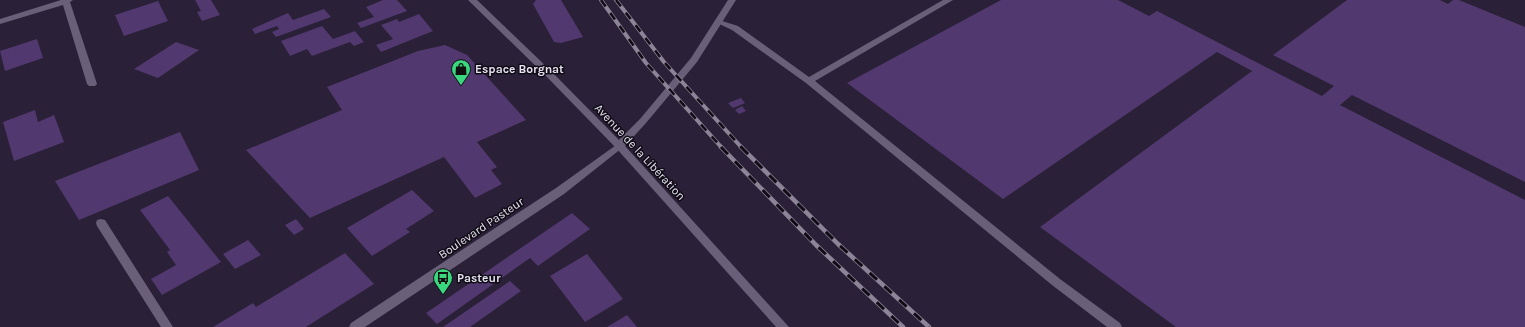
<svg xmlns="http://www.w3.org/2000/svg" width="1525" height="327" font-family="Karla,sans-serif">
<rect width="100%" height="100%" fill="#2a2037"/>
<path fill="#51386e" d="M195 0H211L220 15 202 21 197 12 201 11Z
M383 0H397L407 11 361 28 357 23 374 17 366 7Z
M536 0H561L583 37 561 43 554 42 533 4Z
M1001 0H1118L1149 16 1157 11 1322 96 1334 86 1273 55 1347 0H1440L1448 4 1453 0H1459L1525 27V182L1352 95 1340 105 1525 200V327H1176L1040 227 1252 71 1217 52 1003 199 847 83Z
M158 1 168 21 124 36 115 15Z
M324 9 331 17 276 37 272 32 279 29 277 26 255 34 252 29 288 13 293 20Z
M419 14 433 31 381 52 376 45 393 39 381 25 397 19 399 22Z
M322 26 333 39 355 31 364 42 354 46 350 42 312 56 307 49 290 56 281 41Z
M37 39 43 58 5 71 0 51Z
M176 42 199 50 158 78 134 69Z
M445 45 467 55 526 120 477 142 497 167 491 170 502 184 475 198 444 157 310 218 246 150 342 110 327 87 418 51Z
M741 98 745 103 733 108 728 103Z
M742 106 746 111 739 114 735 110Z
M35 110 38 122 54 115 64 142 14 161 3 122Z
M180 132 199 170 79 220 55 181Z
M412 190 434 211 406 229 410 232 372 256 347 228Z
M168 196 221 262 162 295 151 279 176 265 167 252 170 250 140 210Z
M572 213 590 229 538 266 530 258 437 324 426 313Z
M296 219 304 229 294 235 285 225Z
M248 240 261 255 235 269 223 254Z
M345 253 374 284 306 327H213L253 303 256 307Z
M587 254 623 299 585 322 550 276Z
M510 281 521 291 470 327H443Z
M627 315 637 327H607Z"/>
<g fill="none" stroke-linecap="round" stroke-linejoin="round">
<path fill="#695f78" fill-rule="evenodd" d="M943 0H953L815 81 1060 279 1120 323 1122 327H1107L1052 285 806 83 732 30 715 22 719 20 738 26 809 77Z
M101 219 105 220 173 327H161L97 226 96 223 97 220Z"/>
<path fill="#695f78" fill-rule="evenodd" d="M61 0H73L70 2 97 84 95 86H89L87 84 63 5 0 24V19Z
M619 143 624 146 622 148 564 194 365 327H349L351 323 556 188Z"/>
<path fill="#695f78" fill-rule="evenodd" d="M468 0H477L552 72 619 140 640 119 691 58 728 0H736L697 62 646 123 625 146 789 327H776L616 148 546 76Z"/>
<g stroke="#8c8497" stroke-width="4">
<path id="rail-far1" d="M601 0 646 63 722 148
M616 0 664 62 742 148"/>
</g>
<g stroke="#8c8497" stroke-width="4.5">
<path id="rail" d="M721 147 816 245 903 327
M741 147 838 244 929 327"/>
</g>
<use href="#rail-far1" stroke="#100c16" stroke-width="2.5" stroke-dasharray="8" stroke-linecap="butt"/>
<use href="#rail" stroke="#100c16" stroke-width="3" stroke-dasharray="10" stroke-linecap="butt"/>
</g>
<defs>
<g id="shop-pin" transform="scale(1)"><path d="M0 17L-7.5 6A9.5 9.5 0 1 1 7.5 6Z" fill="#39d87f" stroke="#100c16"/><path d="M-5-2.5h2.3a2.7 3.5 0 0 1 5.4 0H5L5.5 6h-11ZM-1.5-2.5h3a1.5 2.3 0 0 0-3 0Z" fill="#111"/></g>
<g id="bus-pin" transform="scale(1)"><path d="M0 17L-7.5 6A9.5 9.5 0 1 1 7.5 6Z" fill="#39d87f" stroke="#100c16"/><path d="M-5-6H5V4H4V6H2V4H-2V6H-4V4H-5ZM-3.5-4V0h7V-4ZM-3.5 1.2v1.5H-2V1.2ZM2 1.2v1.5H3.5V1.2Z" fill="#111"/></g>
</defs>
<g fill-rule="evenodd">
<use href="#shop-pin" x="461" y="69"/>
<use href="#bus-pin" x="443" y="278"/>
</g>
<g text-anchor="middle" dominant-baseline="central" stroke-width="3" stroke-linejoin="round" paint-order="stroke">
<g font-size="12" font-weight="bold" fill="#e7e1f1" stroke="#100c16" text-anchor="start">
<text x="475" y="69">Espace Borgnat</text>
<text x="457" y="278">Pasteur</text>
</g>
<g font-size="12" fill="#e7e1f1" stroke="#100c16">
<text transform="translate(640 152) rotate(47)">Avenue de la Libération</text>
<text transform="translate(481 228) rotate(-34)">Boulevard Pasteur</text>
</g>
</g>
</svg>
